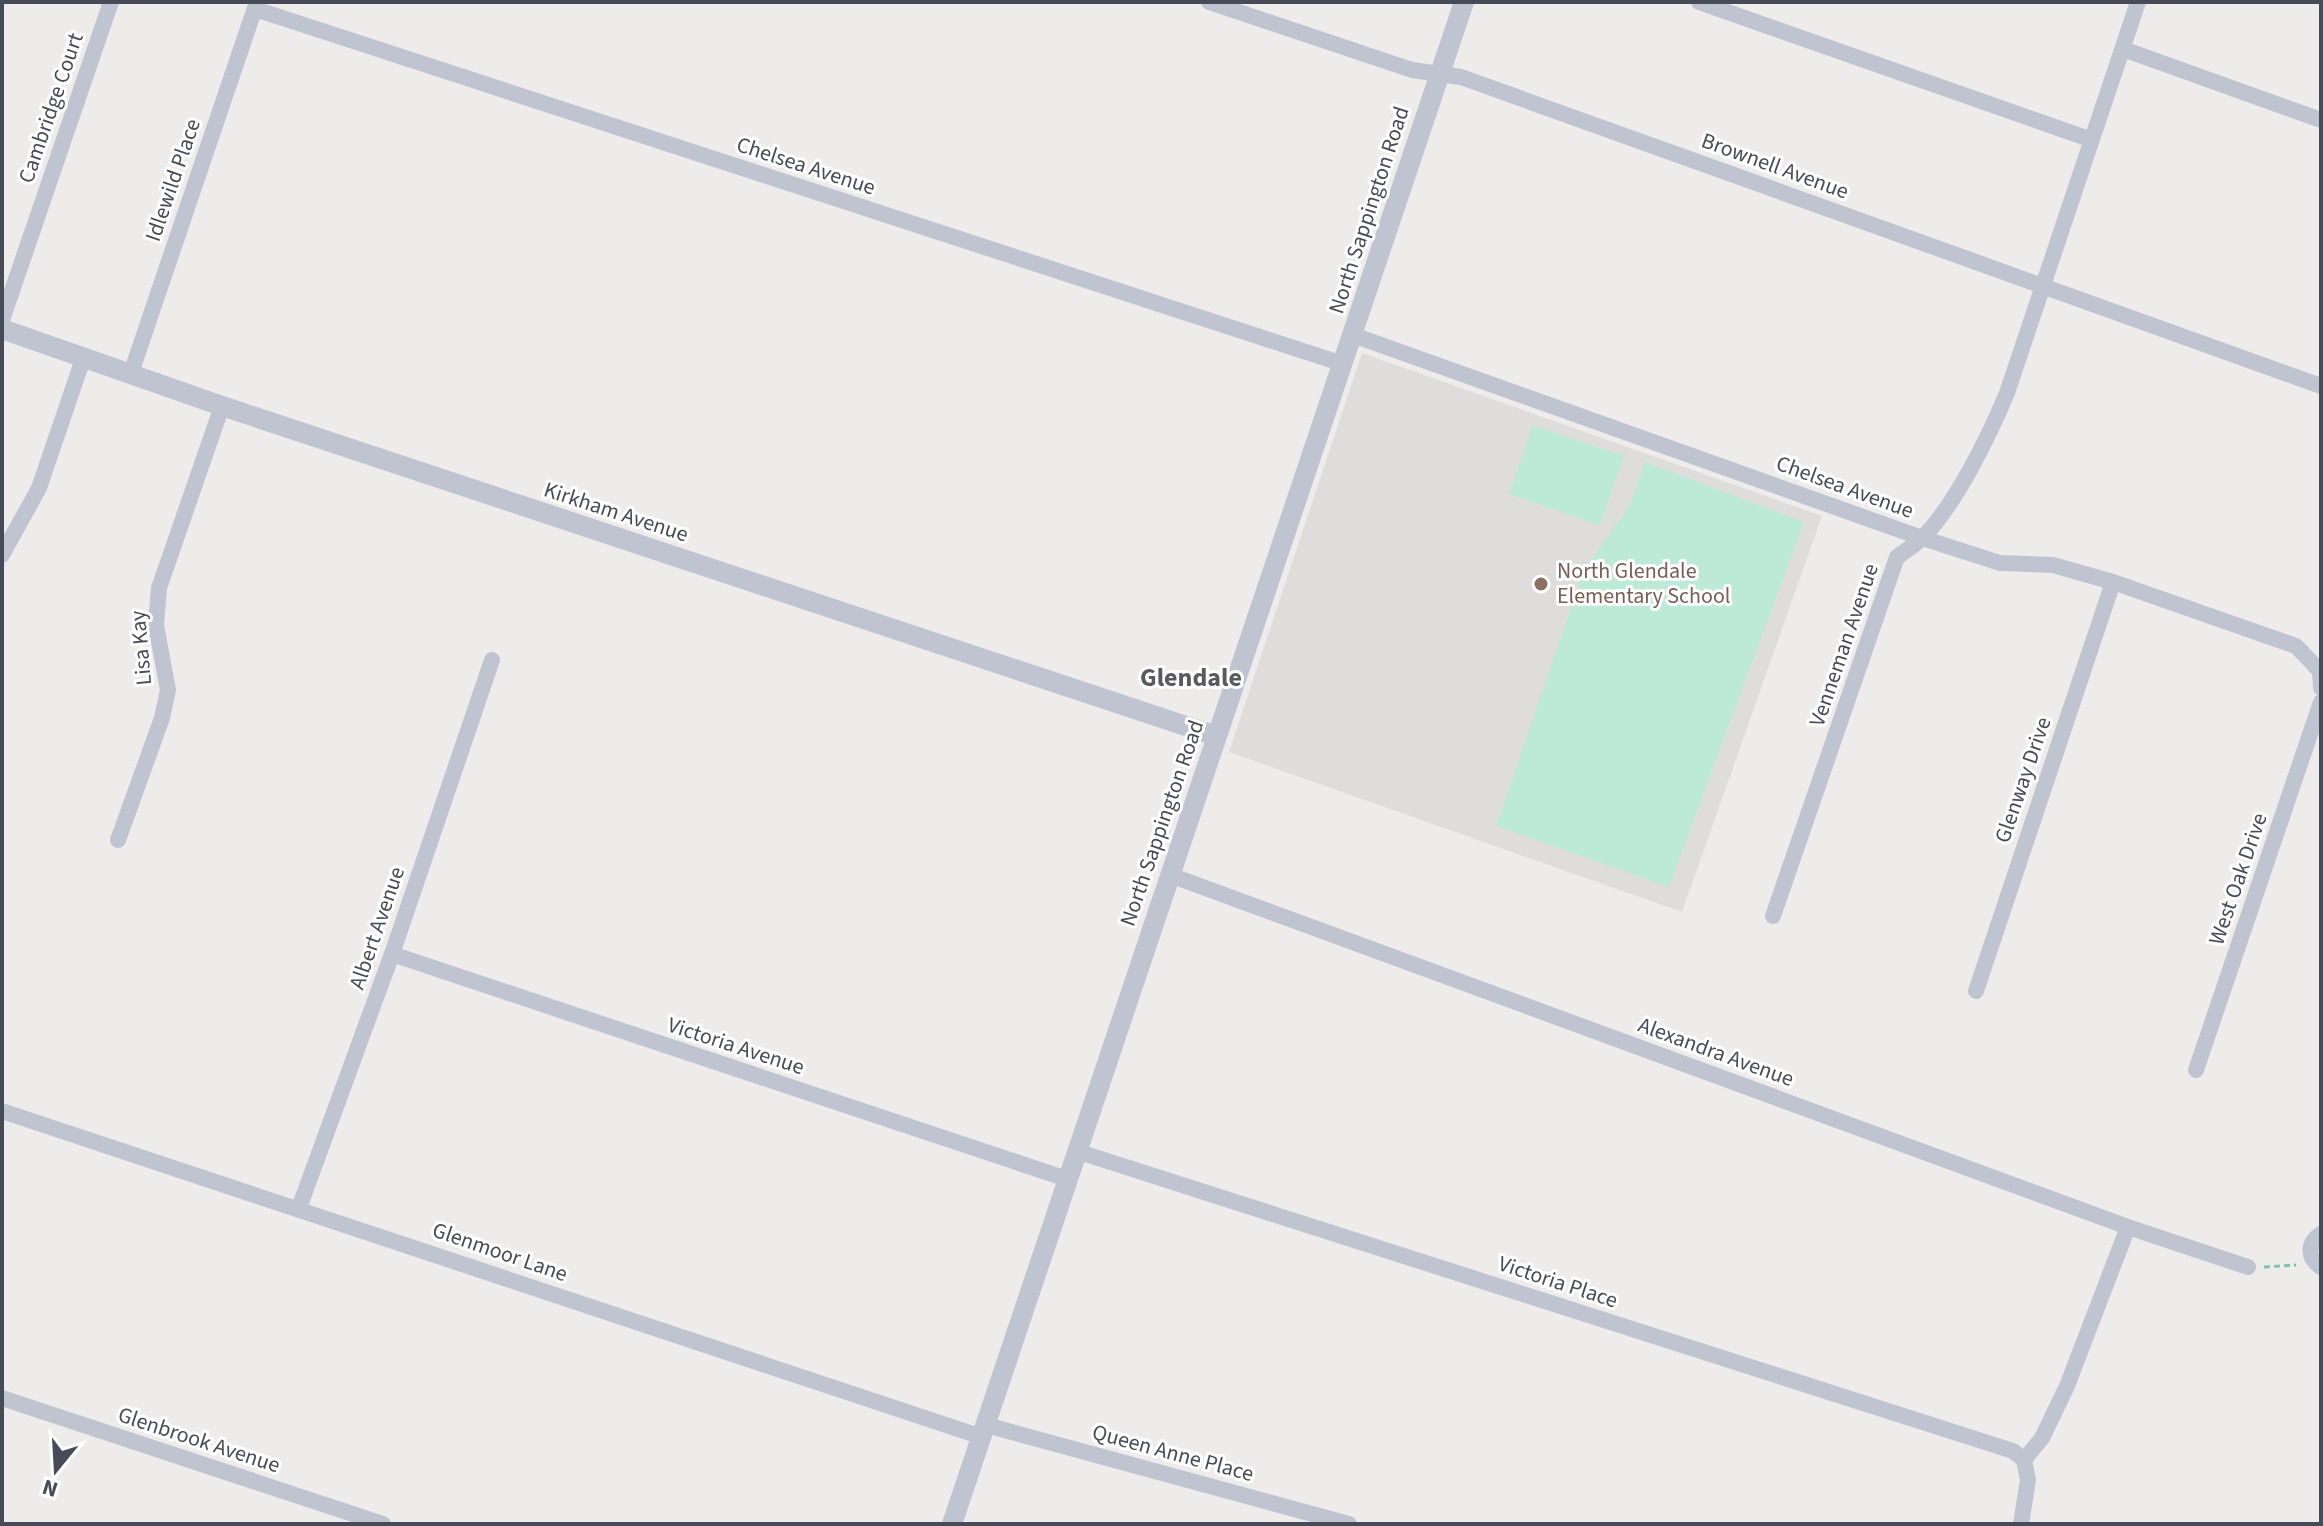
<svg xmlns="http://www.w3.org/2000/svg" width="2323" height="1526" font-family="'Source Sans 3',sans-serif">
<rect width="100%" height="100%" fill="#eeeceb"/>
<path fill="#dfdddc" d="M1362 353 1822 516 1682 912 1229 752Z"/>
<path fill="#bde9d8" d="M1533 425 1624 456 1600 525 1509 494Z
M1645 462 1804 522 1669 887 1496 826 1584 570 1629 507Z"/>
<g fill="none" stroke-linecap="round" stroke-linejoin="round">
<path stroke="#79c3b0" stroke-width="3" stroke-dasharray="6 4" stroke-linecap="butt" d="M2264 1267 2296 1265"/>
<path stroke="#c0c4d0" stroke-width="16" d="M1209 2 1412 70 1461 77 2321 386
M1699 2 2092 140
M255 9 1343 364
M2123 49 2321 120
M2 320 111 2
M1353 335 1922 538 2000 563 2053 565 2113 582 2296 646 2320 671 2321 688
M131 373 257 2
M2 555 39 488 84 356
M118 840 162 718 168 690 156 625 159 588 222 406
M1170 875 2128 1227 2248 1267
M1773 916 1897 557C1905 551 1915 545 1922 538 1955 506 1989 436 2007 393L2138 2
M392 954 1067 1179
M1976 991 2113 582
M2196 1070 2321 702
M2 1111 982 1437
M1076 1151 2013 1451 2024 1460
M299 1208 392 954 492 660
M2321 1234C2307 1243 2307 1258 2321 1267
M2 1398 383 1524
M986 1425 1349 1524
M2021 1524 2028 1480 2024 1460 2042 1438 2067 1386 2128 1227"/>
<path stroke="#c0c4d0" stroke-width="20" d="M2 329 222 406 1216 736
M952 1524 1464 2"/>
</g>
<circle fill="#8d6e63" stroke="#fff" stroke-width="3" cx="1541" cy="584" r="8"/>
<g text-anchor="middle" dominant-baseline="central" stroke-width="6" stroke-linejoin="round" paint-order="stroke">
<g font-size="22" fill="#464b57" stroke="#fff">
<text transform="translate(51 108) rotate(-71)">Cambridge Court</text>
<text transform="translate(806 166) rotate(18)">Chelsea Avenue</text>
<text transform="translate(1775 166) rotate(20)">Brownell Avenue</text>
<text transform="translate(173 180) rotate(-71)">Idlewild Place</text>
<text transform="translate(1369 210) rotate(-72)">North Sappington Road</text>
<text transform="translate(1845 487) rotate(20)">Chelsea Avenue</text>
<text transform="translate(616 512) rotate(18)">Kirkham Avenue</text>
<text transform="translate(1844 645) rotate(-71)">Venneman Avenue</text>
<text transform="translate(141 648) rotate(-95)">Lisa Kay</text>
<text transform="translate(2023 780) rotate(-71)">Glenway Drive</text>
<text transform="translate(1162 823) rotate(-71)">North Sappington Road</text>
<text transform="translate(2238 879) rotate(-71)">West Oak Drive</text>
<text transform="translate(377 928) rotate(-71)">Albert Avenue</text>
<text transform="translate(736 1046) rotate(18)">Victoria Avenue</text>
<text transform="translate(1716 1052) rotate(20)">Alexandra Avenue</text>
<text transform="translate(500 1252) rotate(19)">Glenmoor Lane</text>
<text transform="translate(1558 1282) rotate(18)">Victoria Place</text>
<text transform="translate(199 1440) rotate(18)">Glenbrook Avenue</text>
<text transform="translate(1173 1453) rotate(15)">Queen Anne Place</text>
</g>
<g font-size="22" fill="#785e54" stroke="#fff" text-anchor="start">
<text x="1557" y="571">North Glendale<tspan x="1557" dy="25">Elementary School</tspan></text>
</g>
<g font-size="26" font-weight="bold" fill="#595a60" stroke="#fff">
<text x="1191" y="677">Glendale</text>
</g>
</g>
<rect width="2323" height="1526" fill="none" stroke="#464b57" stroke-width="8"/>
<g transform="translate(56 1470) rotate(198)" stroke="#ffffff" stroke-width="6" paint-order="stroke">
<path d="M0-6L14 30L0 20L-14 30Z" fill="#464b57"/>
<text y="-12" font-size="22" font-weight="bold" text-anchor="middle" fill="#464b57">N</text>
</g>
</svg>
